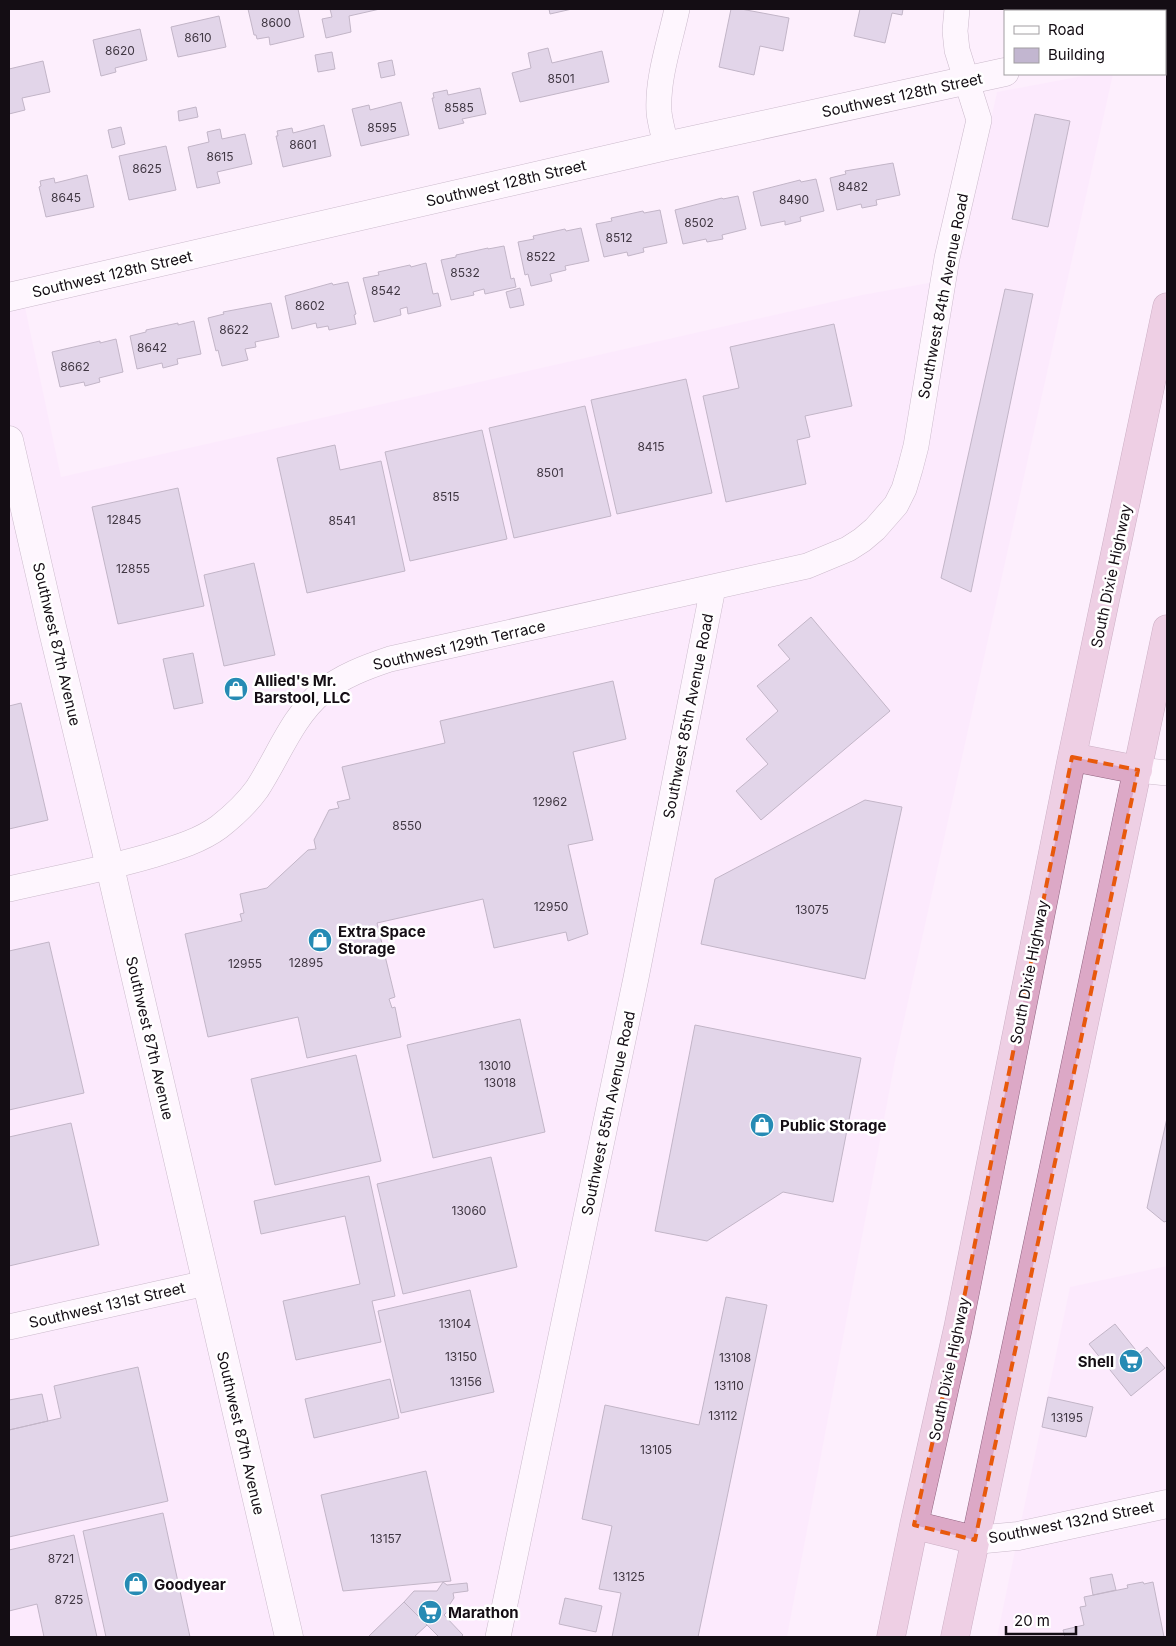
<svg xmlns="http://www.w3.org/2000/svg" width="1176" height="1646" font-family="Inter,sans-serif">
<rect width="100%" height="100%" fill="#fdeffd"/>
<path fill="#fbe5fc" d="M1093 74H1113L895 1061 787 1637H9V311L25 307 61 477 862 295 956 278 997 92Z
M1167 1266V1637H997L1070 1287Z"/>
<path fill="#c2b6d0" stroke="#7a6f86" d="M248 9H298L304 37 270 45 269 37 257 39 256 35H254Z
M330 9H380L349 16 351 32 326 38 322 19 332 17Z
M549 9H572L550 14Z
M731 9H741L789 18 783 51 760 46 754 75 719 67Z
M860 9H903L902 15 892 13 885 43 854 36Z
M219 16 226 47 178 57 171 27Z
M140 29 147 60 115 68 116 72 101 76 93 40Z
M548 48 552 63 602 51 609 82 520 102 512 73 531 68 528 53Z
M332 52 335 69 318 72 315 55Z
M392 60 395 75 381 78 378 63Z
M43 61 50 92 22 98 25 110 9 114V69Z
M480 88 486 114 462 119 464 123 439 129 432 98H434L433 93 447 90 448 95Z
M401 102 409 135 361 146 352 109 369 105 370 110Z
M196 107 198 117 179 121 178 111Z
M1035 114 1070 121 1048 227 1012 219Z
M324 125 331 156 283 167 276 136H278L277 131 292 128 293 133Z
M121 127 125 144 112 148 108 130Z
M220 129 222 139 245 134 252 164 217 172 220 183 197 188 188 147 209 142 207 132Z
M166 146 176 190 129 200 119 156Z
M893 163 900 195 876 200 877 205 862 208 861 204 837 210 830 178 846 174 845 171Z
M87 175 94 207 46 217 39 187 41 186 40 181 54 178 55 183Z
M816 179 824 211 800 217 801 221 785 225V221L761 226 753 192 800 180 801 182Z
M738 196 746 229 722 235 723 239 707 242 706 239 683 244 675 210 722 198 723 199Z
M660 210 667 243 643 248 644 252 628 256 627 252 604 257 596 224 612 221 611 218 643 211 644 213Z
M581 228 589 261 565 266 566 270 550 274 552 281 531 286 528 274 525 275 518 242 534 239 533 236 565 229 566 231Z
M504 246 511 279 514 278 516 287 485 294 484 289 473 292 474 295 451 300 441 260 456 257V255L488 248V249Z
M426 263 433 294 438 293 441 306 408 314 407 307 400 309 401 315 374 322 363 278 379 275 378 272 410 265 411 267Z
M348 282 356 314 354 315 356 324 329 330 328 326 317 328 316 323 292 329 285 296 332 283 333 285Z
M520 288 524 305 510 308 506 292Z
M1005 289 1033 294 971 592 941 578Z
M271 303 279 337 255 342 256 347 245 349 248 360 222 366 218 350 216 351 208 318 224 314 223 312Z
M194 321 201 354 177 359 178 364 163 368 162 363 137 369 130 336 146 332V330L178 323V325Z
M834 324 852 406 805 416 810 437 797 440 806 484 726 502 703 396 739 388 730 347Z
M116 339 123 372 99 378 100 382 85 386 84 382 60 387 52 352 100 341V343Z
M686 379 712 493 617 514 591 400Z
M585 406 611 516 514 538 489 428Z
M482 430 507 539 410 561 385 452Z
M335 445 340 470 381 461 405 571 307 593 277 458Z
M178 488 204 606 118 624 92 507Z
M254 563 275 655 224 666 204 575Z
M811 617 890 711 761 820 736 791 768 764 746 739 778 711 757 686 790 659 778 645Z
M193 653 203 703 174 709 163 659Z
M613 681 626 739 573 752 593 840 568 845 588 934 568 941 566 932 494 948 483 899 377 923 395 997 389 999 392 1008 395 1007 401 1037 307 1058 298 1017 208 1037 185 934 242 921 240 914 244 913 240 894 267 888 308 850 316 849 314 840 329 810 339 808 337 802 350 799 342 767 445 743 440 721Z
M21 703 48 820 9 829V706Z
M865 800 902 807 865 979 701 944 715 879Z
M49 942 84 1093 9 1110V951Z
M520 1019 545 1132 433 1158 407 1045Z
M695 1025 861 1058 833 1202 783 1192 707 1241 655 1231Z
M356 1055 381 1161 275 1185 251 1079Z
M1167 1118V1221L1164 1222 1147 1208Z
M71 1123 99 1245 9 1266V1137Z
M491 1157 517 1267 403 1294 377 1184Z
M369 1176 395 1296 372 1301 381 1342 296 1360 283 1301 360 1284 345 1216 261 1234 254 1201Z
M470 1290 494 1392 401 1413 378 1311Z
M726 1297 767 1305 698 1637H612L621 1593 599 1589 612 1526 582 1519 605 1405 699 1425Z
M1115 1324 1139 1354 1147 1347 1165 1368 1131 1396 1089 1344Z
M138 1367 168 1501 9 1537V1430L61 1418 54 1386Z
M390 1379 399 1418 314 1438 305 1399Z
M42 1394 48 1421 9 1430V1400Z
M1048 1397 1093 1407 1086 1437 1042 1427Z
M426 1471 451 1581 343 1591 321 1495Z
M163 1513 190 1637H106L83 1531Z
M74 1535 97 1637H44L37 1604 9 1611V1550Z
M1112 1574 1116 1590 1093 1595 1090 1578Z
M443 1582 447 1585 467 1583 468 1591 453 1593 454 1598 450 1604V1609L444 1615 463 1635 461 1637H439L404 1602 414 1591H437Z
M1143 1582 1144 1584 1153 1582 1164 1637H1065L1063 1630 1084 1625 1080 1607 1086 1606 1084 1597 1128 1588 1127 1585Z
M565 1598 602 1606 596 1632 559 1624Z
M404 1602 427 1625 414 1637H368Z"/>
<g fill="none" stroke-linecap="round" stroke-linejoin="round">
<g stroke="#8f7c90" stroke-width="26">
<path id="minor" d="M666 146C664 135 660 123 659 112 657 78 670 42 677 9
M1138 770 1167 773
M9 889C57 878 106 869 153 855 176 848 200 841 219 827 233 816 247 803 257 789 278 757 292 717 322 692 342 676 366 667 390 659L807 566 848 549 862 540 875 529 896 505 904 489 910 469 916 446 947 258 979 120 957 50 955 31 957 9
M9 1327 206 1283
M498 1637 636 978 713 588"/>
</g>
<g stroke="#8f7c90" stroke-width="29">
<path id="tertiary" d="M1165 38 1167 37
M9 297 666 146 1005 72
M975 1540 1018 1536 1167 1504"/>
</g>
<g stroke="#8f7c90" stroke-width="29">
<path id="secondary" d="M9 440 52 627 110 867 289 1637"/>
</g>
<g stroke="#90647f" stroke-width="29">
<path id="trunk" d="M1072 757 1138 770
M914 1525 975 1540
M891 1637 914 1525 958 1328 1072 757 1167 307
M955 1637 1167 629"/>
</g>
<use href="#minor" stroke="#fff" stroke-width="25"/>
<use href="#tertiary" stroke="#fff" stroke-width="28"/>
<use href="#secondary" stroke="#fff" stroke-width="28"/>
<use href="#trunk" stroke="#dca8c6" stroke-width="28"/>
</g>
<path d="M0 0H1176V1646H0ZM1072 757 1138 770 975 1540 914 1525 958 1328Z" fill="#fdeffd" fill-opacity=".55" fill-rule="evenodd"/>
<path fill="none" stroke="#e8590c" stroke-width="4" stroke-dasharray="10 6" stroke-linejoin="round" d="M1072 757 1138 770 975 1540 914 1525 958 1328Z"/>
<defs>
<g id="shop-disc" transform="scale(1.25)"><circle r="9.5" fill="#268bb4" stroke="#fff"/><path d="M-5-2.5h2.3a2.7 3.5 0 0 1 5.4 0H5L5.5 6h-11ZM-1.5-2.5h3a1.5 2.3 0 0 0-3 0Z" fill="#fff"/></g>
<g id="supermarket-disc" transform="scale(1.25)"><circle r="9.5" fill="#268bb4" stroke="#fff"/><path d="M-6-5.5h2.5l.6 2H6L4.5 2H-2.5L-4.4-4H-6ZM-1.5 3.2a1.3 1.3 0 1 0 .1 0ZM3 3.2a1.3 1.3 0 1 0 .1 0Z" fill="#fff"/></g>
</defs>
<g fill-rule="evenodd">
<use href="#shop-disc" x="236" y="689"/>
<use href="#shop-disc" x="320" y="940"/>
<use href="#shop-disc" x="762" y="1125"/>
<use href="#supermarket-disc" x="1131" y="1361"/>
<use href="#shop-disc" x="136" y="1584"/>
<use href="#supermarket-disc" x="430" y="1612"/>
</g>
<g text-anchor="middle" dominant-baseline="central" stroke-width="5" stroke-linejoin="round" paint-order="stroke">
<g font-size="12" fill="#403743">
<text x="276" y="22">8600</text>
<text x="198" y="37">8610</text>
<text x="120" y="50">8620</text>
<text x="561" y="78">8501</text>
<text x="459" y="107">8585</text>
<text x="382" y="127">8595</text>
<text x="303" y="144">8601</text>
<text x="220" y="156">8615</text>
<text x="147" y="168">8625</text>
<text x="853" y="186">8482</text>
<text x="66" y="197">8645</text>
<text x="794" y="199">8490</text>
<text x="699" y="222">8502</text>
<text x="619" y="237">8512</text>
<text x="541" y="256">8522</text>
<text x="465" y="272">8532</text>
<text x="386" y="290">8542</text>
<text x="310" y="305">8602</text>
<text x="234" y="329">8622</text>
<text x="152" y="347">8642</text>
<text x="75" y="366">8662</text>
<text x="651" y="446">8415</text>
<text x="550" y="472">8501</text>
<text x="446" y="496">8515</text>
<text x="124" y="519">12845</text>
<text x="342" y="520">8541</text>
<text x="133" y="568">12855</text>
<text x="550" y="801">12962</text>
<text x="407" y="825">8550</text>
<text x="551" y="906">12950</text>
<text x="812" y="909">13075</text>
<text x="306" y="962">12895</text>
<text x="245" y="963">12955</text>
<text x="495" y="1065">13010</text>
<text x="500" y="1082">13018</text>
<text x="469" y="1210">13060</text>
<text x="455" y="1323">13104</text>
<text x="461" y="1356">13150</text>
<text x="735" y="1357">13108</text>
<text x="466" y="1381">13156</text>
<text x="729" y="1385">13110</text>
<text x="723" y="1415">13112</text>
<text x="1067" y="1417">13195</text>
<text x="656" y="1449">13105</text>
<text x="386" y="1538">13157</text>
<text x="61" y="1558">8721</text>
<text x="629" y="1576">13125</text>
<text x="69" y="1599">8725</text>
</g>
<g font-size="15" fill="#140d14" stroke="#fff">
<text transform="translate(902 95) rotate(-12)">Southwest 128th Street</text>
<text transform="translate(506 183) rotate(-13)">Southwest 128th Street</text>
<text transform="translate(112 274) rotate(-13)">Southwest 128th Street</text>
<text transform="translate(943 296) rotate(-79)">Southwest 84th Avenue Road</text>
<text transform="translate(1111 576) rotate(-78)">South Dixie Highway</text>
<text transform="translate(57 644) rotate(77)">Southwest 87th Avenue</text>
<text transform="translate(459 645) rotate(-13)">Southwest 129th Terrace</text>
<text transform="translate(688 716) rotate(-79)">Southwest 85th Avenue Road</text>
<text transform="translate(1029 972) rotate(-79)">South Dixie Highway</text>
<text transform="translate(150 1038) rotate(77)">Southwest 87th Avenue</text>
<text transform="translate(608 1113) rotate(-78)">Southwest 85th Avenue Road</text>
<text transform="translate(107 1305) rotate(-13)">Southwest 131st Street</text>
<text transform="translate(949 1369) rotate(-78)">South Dixie Highway</text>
<text transform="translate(241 1433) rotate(77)">Southwest 87th Avenue</text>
<text transform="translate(1071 1522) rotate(-11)">Southwest 132nd Street</text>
</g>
<g font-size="15" font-weight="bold" fill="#140d14" stroke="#fff" text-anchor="start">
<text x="254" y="680">Allied's Mr.<tspan x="254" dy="17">Barstool, LLC</tspan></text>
<text x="338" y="931">Extra Space<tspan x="338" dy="17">Storage</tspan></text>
<text x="780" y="1125">Public Storage</text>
<text x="1114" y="1361" text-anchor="end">Shell</text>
<text x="154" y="1584">Goodyear</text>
<text x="448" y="1612">Marathon</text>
</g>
</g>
<rect width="1176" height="1646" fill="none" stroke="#140d14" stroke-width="20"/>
<rect x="1004" y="10" width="162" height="65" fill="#ffffff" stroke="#a19ea1"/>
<rect x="1014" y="26" width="25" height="8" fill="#ffffff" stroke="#a19ea1"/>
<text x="1048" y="35" font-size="15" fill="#140d14">Road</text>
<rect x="1014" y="48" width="25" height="15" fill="#c2b6d0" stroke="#a19ea1"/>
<text x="1048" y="60" font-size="15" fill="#140d14">Building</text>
<path d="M1006 1626v8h70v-8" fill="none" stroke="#140d14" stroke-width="2.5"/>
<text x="1014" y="1626" font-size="15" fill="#140d14" stroke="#ffffff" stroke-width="4" paint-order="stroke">20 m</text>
</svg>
